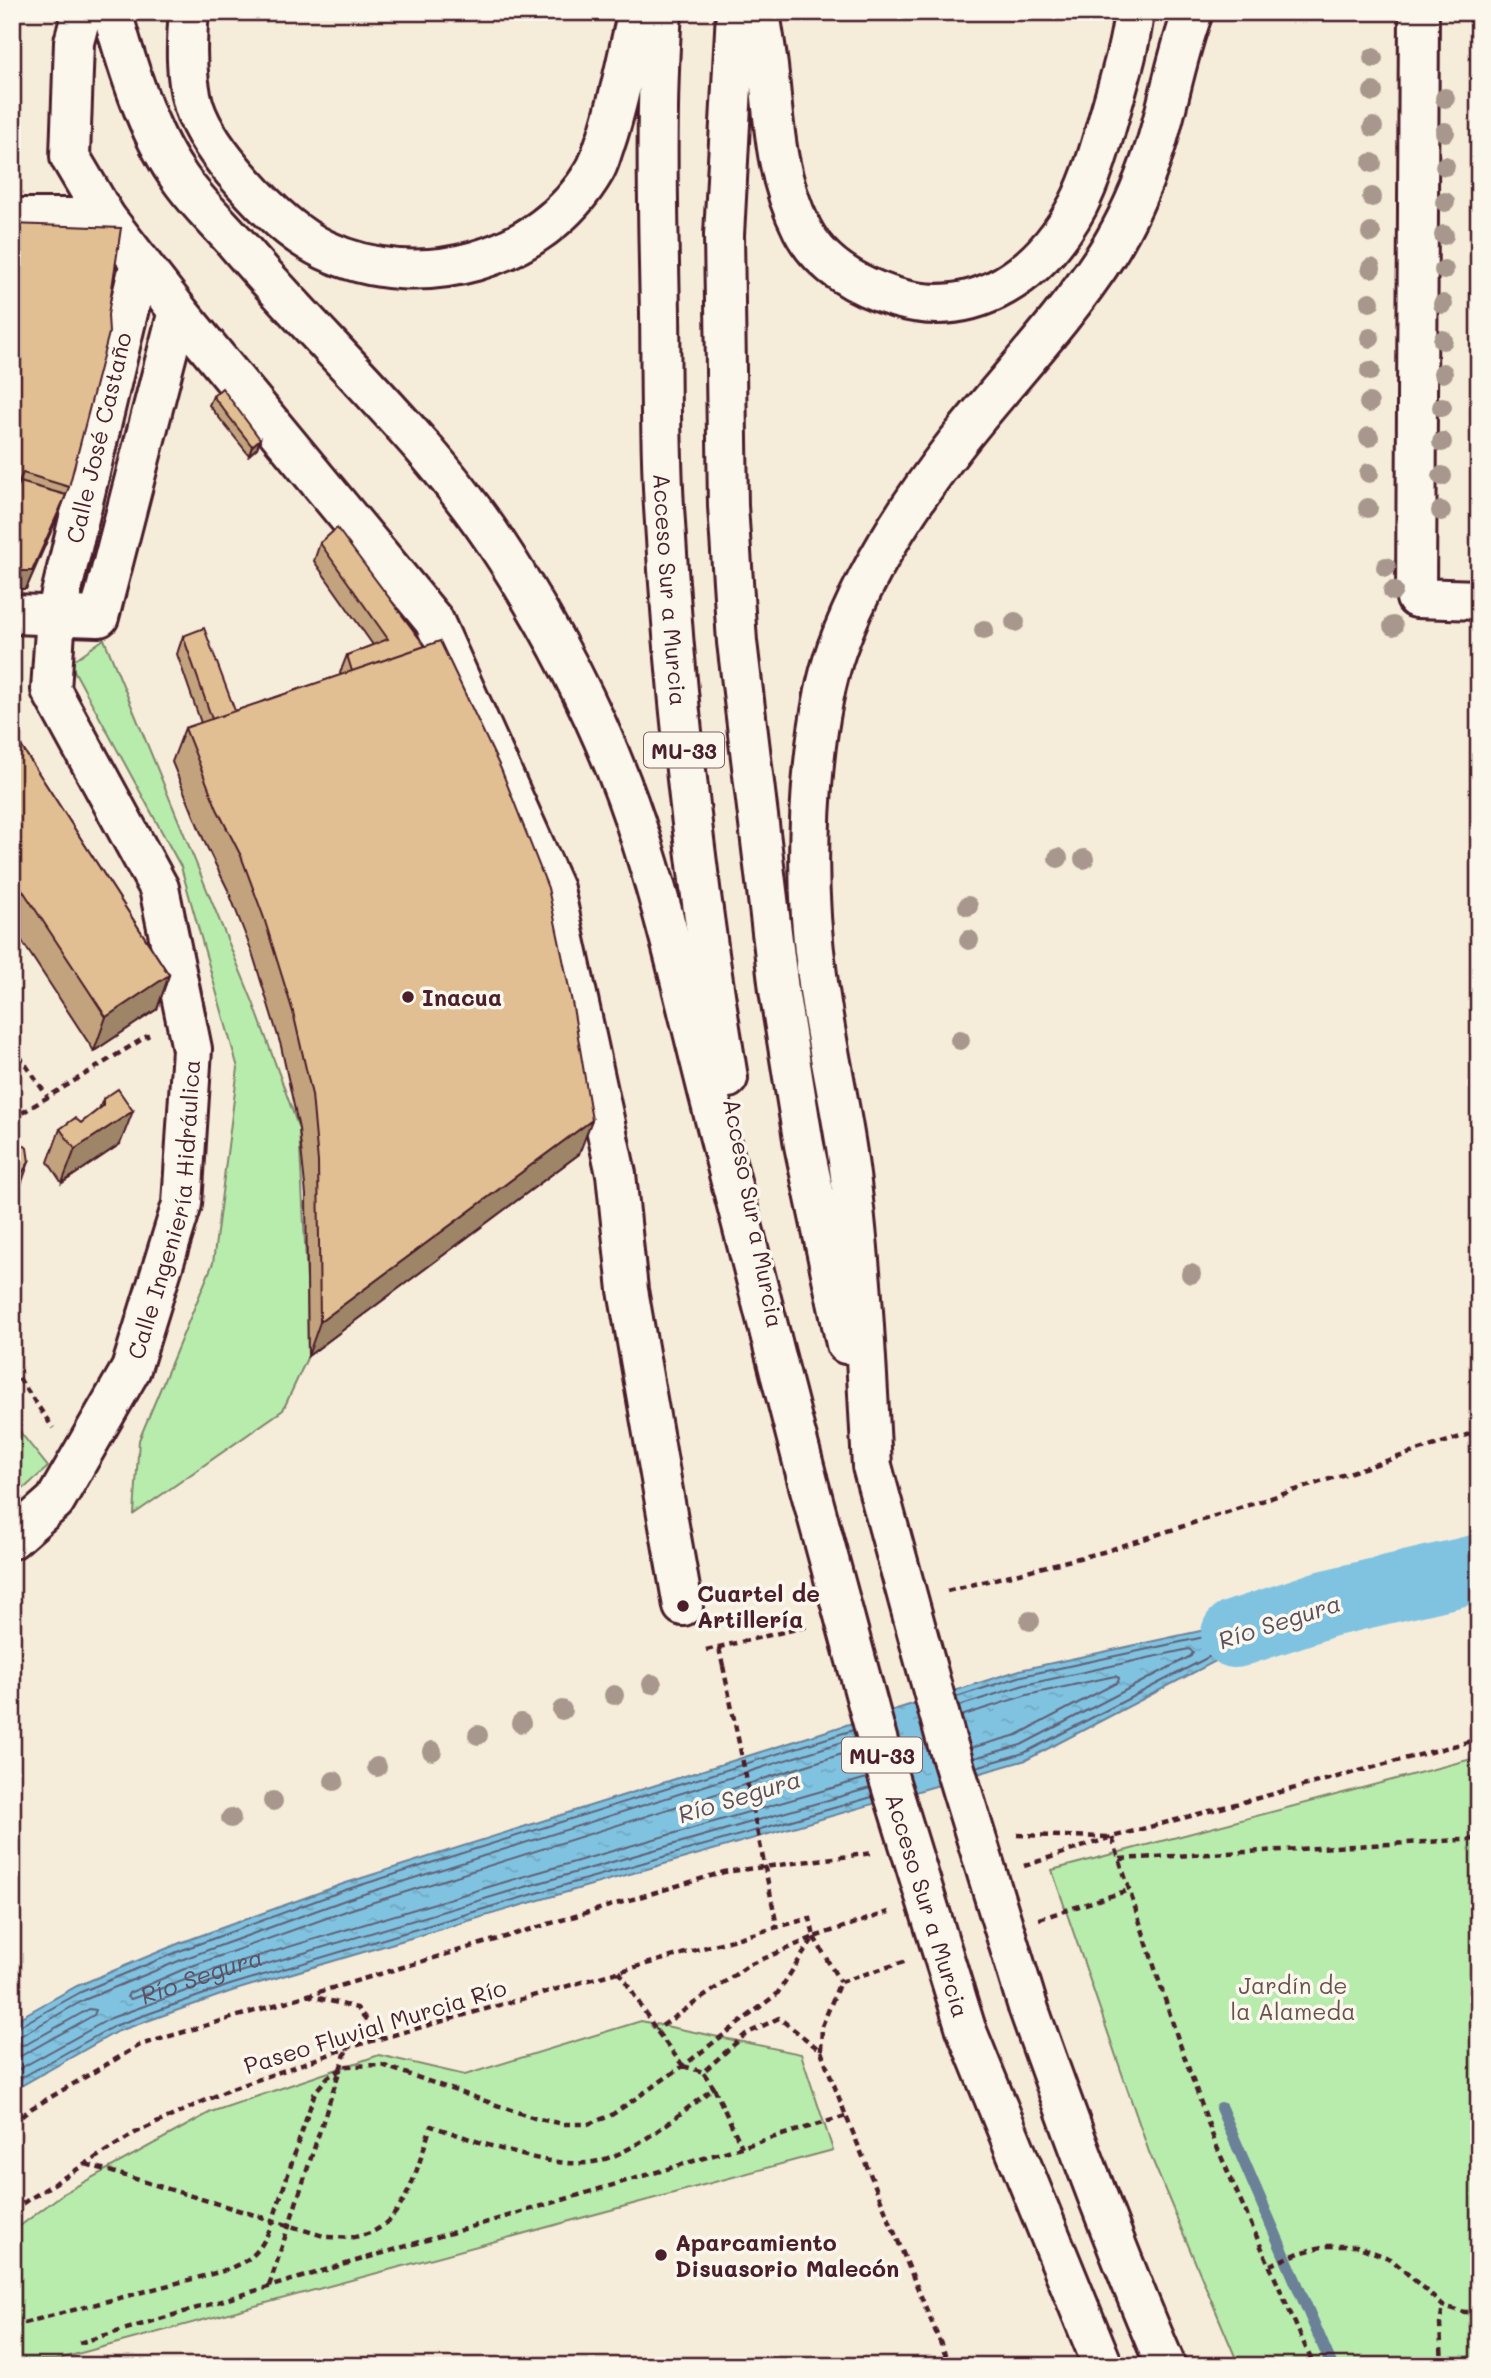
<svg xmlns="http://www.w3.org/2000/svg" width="1491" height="2378" font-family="Mali,sans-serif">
<defs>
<pattern id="water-ripples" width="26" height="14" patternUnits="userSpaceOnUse" patternTransform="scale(1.75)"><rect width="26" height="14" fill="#80c3e1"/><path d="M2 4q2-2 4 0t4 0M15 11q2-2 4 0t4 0" fill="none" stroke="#70a7c1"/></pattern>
</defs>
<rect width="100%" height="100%" fill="#f6ecda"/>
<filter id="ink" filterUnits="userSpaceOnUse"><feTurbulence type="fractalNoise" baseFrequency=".0143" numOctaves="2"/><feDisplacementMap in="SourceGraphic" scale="14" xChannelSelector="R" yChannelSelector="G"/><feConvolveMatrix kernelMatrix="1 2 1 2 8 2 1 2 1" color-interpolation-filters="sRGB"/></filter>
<g filter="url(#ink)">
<path fill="#b8ecad" stroke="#81866c" stroke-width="2" d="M104 639 253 1002 299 1129 307 1281 308 1356 283 1410 134 1514 139 1440 213 1263 238 1068 181 867 70 663Z
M12 1422 48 1467 12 1499Z
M1479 1757V2366H1239L1149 2152 1052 1870Z
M641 2021 801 2054 833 2150 55 2360H12V2232L64 2193 211 2112 379 2055 465 2075Z"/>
<path fill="url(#water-ripples)" stroke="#6a8198" stroke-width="2" d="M1325 1604 1026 1760 522 1905 232 1991 116 2032 12 2091V2022L77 1986 180 1943 343 1884 1020 1670Z"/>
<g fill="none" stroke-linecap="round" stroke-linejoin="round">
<g stroke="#606174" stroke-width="2">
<path d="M956 1697 1022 1676 1251 1627 1255 1629 1253 1634 1024 1753 976 1767"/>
<path d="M959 1706 1024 1685 1189 1649 1193 1652 1191 1656 1021 1745 974 1758"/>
<path d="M961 1716 1027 1695 1115 1676 1119 1678 1118 1682 1017 1735 971 1748"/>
<path id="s1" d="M858 1749 352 1909 189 1967 129 1993 127 1997 131 1999 225 1966 515 1879 867 1778"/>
<path d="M12 2028 18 2027 81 1992 182 1950 345 1890 853 1730"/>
<path d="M12 2037 22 2035 84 2000 186 1958 348 1899 855 1738"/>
<path d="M12 2047 27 2044 89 2009 96 2010 94 2015 12 2061"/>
<path d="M12 2073 111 2018 227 1976 518 1889 870 1788"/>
<path d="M12 2083 114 2026 230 1985 520 1898 872 1797"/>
</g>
<path stroke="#6a8198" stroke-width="12" d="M1221 2108 1332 2366"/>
<path stroke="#80c3e1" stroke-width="68" d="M1235 1634 1325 1604 1479 1568"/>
<g stroke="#4a1f2b" stroke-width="44">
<g id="street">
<path d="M82 12 74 42 70 157 106 218 178 311 434 621 554 889 616 1174 628 1290 683 1606"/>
<path d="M1419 12 1416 598 1479 600"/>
<path d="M12 218H106"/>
<path d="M12 614 99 617 178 311"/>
<path id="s2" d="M12 1539 55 1501 131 1369 182 1204 192 1049 159 888 51 690 56 615 140 262"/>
</g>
</g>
<g stroke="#4a1f2b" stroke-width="44">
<g id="highway">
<path d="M112 12C127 65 146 129 177 174 193 199 217 221 236 243 326 349 431 440 506 558 562 646 611 743 642 843 668 924 687 1009 708 1092 741 1221 774 1349 807 1478"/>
<path d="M189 12C186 44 185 77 194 107 203 134 225 162 243 182 266 208 293 235 325 250 418 294 542 262 595 170 600 162 602 150 606 141 620 99 627 55 638 12"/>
<path id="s3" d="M662 12C655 112 658 213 660 313 661 378 660 442 664 507 675 698 697 889 728 1078"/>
<path d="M736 12 724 235 728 506 737 642 779 990 804 1145 846 1344"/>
<path d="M760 12C763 33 767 54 769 75 774 129 777 180 802 229 821 266 859 287 897 298 977 321 1042 273 1078 205 1093 176 1102 141 1111 110 1120 78 1130 46 1134 12"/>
<path d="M872 1466C866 1360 862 1258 847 1153 838 1093 824 1034 817 975 807 904 807 834 814 763 818 724 824 685 837 648 864 574 906 508 955 445 1005 381 1062 323 1106 255 1127 222 1143 185 1155 148 1169 103 1176 57 1193 12"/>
<path d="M1028 2007C1071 2128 1115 2248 1166 2366"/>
<path d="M966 2029 1103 2366"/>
</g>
</g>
<path stroke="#4a1f2b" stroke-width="4.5" stroke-dasharray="7 5" stroke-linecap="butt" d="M12 1045 47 1096
M12 1119 149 1035
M12 1368 53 1428
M947 1591 1103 1552 1479 1431
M719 1648 723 1666
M706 1650 809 1626
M1017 1835 1112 1837 1177 2036 1216 2145 1314 2366
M1120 1859 1479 1839
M1024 1866 1112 1837 1479 1739
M1039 1919 1129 1890
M814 1937 840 1982
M619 1971 656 2030 683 2066
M307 1995 357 2008 381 2038
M821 2050 822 2026 840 1982 907 1961
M683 2066 703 2072 746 2034 779 2018 821 2051 846 2116 950 2366
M714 2088 742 2147
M12 2124 32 2108 140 2045 724 1872 873 1853
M86 2164 327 2237C335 2237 345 2238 354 2237 406 2231 417 2166 431 2126 477 2140 556 2174 602 2160 642 2148 681 2112 714 2088L703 2072
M12 2210 135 2133 226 2091 347 2048 810 1918 814 1937 749 1965 656 2030
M1270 2265 1299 2253 1325 2246H1357L1391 2259 1443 2306 1465 2312H1479
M269 2286 347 2048
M12 2326 223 2271C251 2260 257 2256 270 2229L315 2092 328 2077 347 2066 382 2065 534 2118 563 2124H588L610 2116 683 2066 777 1994 814 1937 889 1912
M79 2343 846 2116
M1442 2366 1440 2324 1443 2306"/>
<use href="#street" stroke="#fbf7ec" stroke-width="38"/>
<use href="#highway" stroke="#fbf7ec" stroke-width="38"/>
<g stroke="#4a1f2b" stroke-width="44" stroke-linecap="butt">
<g id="highway-bridge">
<path d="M872 1466 946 1739 1028 2007"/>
<path id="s4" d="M807 1478 881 1753 966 2029"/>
</g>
</g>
<path stroke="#4a1f2b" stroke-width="4.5" stroke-dasharray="7 5" stroke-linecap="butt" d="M723 1666 777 1926"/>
<use href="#highway-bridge" stroke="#fbf7ec" stroke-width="38"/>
</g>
<g fill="#a7978c">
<circle cx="1373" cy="58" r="10"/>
<circle cx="1373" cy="92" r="10"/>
<circle cx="1445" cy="98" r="10"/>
<circle cx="1373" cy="127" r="10"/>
<circle cx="1445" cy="132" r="10"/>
<circle cx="1372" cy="163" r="10"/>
<circle cx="1445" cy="166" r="10"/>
<circle cx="1372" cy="197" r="10"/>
<circle cx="1445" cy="202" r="10"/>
<circle cx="1371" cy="233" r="10"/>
<circle cx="1444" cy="235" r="10"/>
<circle cx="1371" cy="268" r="10"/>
<circle cx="1444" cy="270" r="10"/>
<circle cx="1370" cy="302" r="10"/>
<circle cx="1443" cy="304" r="10"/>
<circle cx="1370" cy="338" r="10"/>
<circle cx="1443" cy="340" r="10"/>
<circle cx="1370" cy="371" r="10"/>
<circle cx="1443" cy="373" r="10"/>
<circle cx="1369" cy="403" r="10"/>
<circle cx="1442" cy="407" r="10"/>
<circle cx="1369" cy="437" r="10"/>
<circle cx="1442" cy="442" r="10"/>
<circle cx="1369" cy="473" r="10"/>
<circle cx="1442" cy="476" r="10"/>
<circle cx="1368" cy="508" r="10"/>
<circle cx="1441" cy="511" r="10"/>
<circle cx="1386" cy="567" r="10"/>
<circle cx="1393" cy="591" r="10"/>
<circle cx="1015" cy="622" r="10"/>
<circle cx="1393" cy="626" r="10"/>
<circle cx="984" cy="630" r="10"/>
<circle cx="1058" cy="858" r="10"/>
<circle cx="1084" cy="859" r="10"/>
<circle cx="968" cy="906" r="10"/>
<circle cx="969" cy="940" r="10"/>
<circle cx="960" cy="1040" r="10"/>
<circle cx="1191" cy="1274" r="10"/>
<circle cx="1030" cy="1621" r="10"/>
<circle cx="652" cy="1684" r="10"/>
<circle cx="614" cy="1695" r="10"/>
<circle cx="562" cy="1710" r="10"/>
<circle cx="521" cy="1723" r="10"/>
<circle cx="478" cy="1735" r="10"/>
<circle cx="432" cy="1751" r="10"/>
<circle cx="377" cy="1767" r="10"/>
<circle cx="334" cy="1781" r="10"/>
<circle cx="273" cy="1801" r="10"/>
<circle cx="231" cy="1818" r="10"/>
</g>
<path fill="#c2a37e" stroke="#4a1f2b" stroke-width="2" d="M12 224 69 487 59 513 26 589H12Z
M213 396 260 439 257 448 249 455 209 405Z
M320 543 425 646 579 1154 308 1356 306 1195 299 1129 281 1046 252 952 228 890 205 843 172 762 185 728 201 723 177 654 183 636 235 711 341 675 340 673 347 655 373 645 314 561Z
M12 732 169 975 157 1009 94 1051 12 926Z
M103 1099 120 1144 62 1183 48 1162 60 1129 81 1123 99 1109Z"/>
<path fill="#9e8567" stroke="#4a1f2b" stroke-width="2" d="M260 439 257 448 249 455 252 446Z
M66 495 59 513 26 589H12V571Z
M169 975 157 1009 94 1051 106 1017Z
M133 1111 120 1144 62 1183 75 1149Z
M592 1120 579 1154 308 1356 320 1322Z
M29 1162 17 1196 12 1203V1177Z"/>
<path fill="#e2be93" stroke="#4a1f2b" stroke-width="2" d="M12 224 121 228 108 315 109 333 69 487 23 473 12 495Z
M222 388 260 439 252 446 213 396Z
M20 482 66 495 32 571H12V498Z
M337 528 425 646 352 671 347 655 388 639 320 543Z
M204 628 235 711 212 719 183 636Z
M440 641 501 769 548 888 573 1007 592 1120 320 1322 318 1162 312 1095 293 1012 264 918 241 856 217 809 185 728Z
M12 732 169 975 106 1017 12 874Z
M118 1089 133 1111 75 1149 60 1129 75 1118 81 1123 103 1106V1099Z
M12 1137 16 1138 27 1148 29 1162 22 1173 16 1177H12Z"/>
</g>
<g fill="#4a1f2b" stroke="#fbf7ec" stroke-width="2.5">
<circle cx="408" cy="997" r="7"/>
<circle cx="683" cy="1606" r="7"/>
<circle cx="661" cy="2255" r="7"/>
</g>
<g text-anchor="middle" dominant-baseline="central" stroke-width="7" stroke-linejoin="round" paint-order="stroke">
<g fill="#fbf7ec" stroke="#7f6065" stroke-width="2">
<rect x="644" y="732.5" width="80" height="35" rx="5"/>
<rect x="842" y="1737.5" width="80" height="35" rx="5"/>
</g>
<g font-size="21" font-weight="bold" fill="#4a1f2b">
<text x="684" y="750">MU-33</text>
<text x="882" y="1755">MU-33</text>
</g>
<g font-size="23" fill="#4a1f2b" stroke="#fbf7ec">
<text stroke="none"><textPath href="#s2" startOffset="1185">Calle José Castaño</textPath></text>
<text stroke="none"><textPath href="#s3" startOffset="578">Acceso Sur a Murcia</textPath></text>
<text stroke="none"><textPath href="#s2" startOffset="374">Calle Ingeniería Hidráulica</textPath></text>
<text transform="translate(754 1213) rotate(79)">Acceso Sur a Murcia</text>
<text stroke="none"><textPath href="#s4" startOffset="444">Acceso Sur a Murcia</textPath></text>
<text transform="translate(375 2026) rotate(-17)">Paseo Fluvial Murcia Río</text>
</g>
<g font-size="23" font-weight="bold" fill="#4a1f2b" stroke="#fbf7ec" text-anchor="start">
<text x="422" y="997">Inacua</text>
<text x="697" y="1593">Cuartel de<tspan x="697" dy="26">Artillería</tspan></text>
<text x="675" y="2242">Aparcamiento<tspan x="675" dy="26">Disuasorio Malecón</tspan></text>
</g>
<g font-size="23" fill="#66524c" stroke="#fbf7ec">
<text x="1293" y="1985">Jardín de<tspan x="1293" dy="26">la Alameda</tspan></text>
</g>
<g font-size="24" font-style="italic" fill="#5a5062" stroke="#fbf7ec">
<text transform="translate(1279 1621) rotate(-18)">Río Segura</text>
<text transform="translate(739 1796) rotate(-17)">Río Segura</text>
<text stroke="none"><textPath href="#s1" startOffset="852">Río Segura</textPath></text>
</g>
</g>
<rect width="1491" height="2378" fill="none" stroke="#fbf7ec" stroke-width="42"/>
<rect x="21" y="21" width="1449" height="2336" fill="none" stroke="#4a1f2b" stroke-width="2.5" filter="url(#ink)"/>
</svg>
